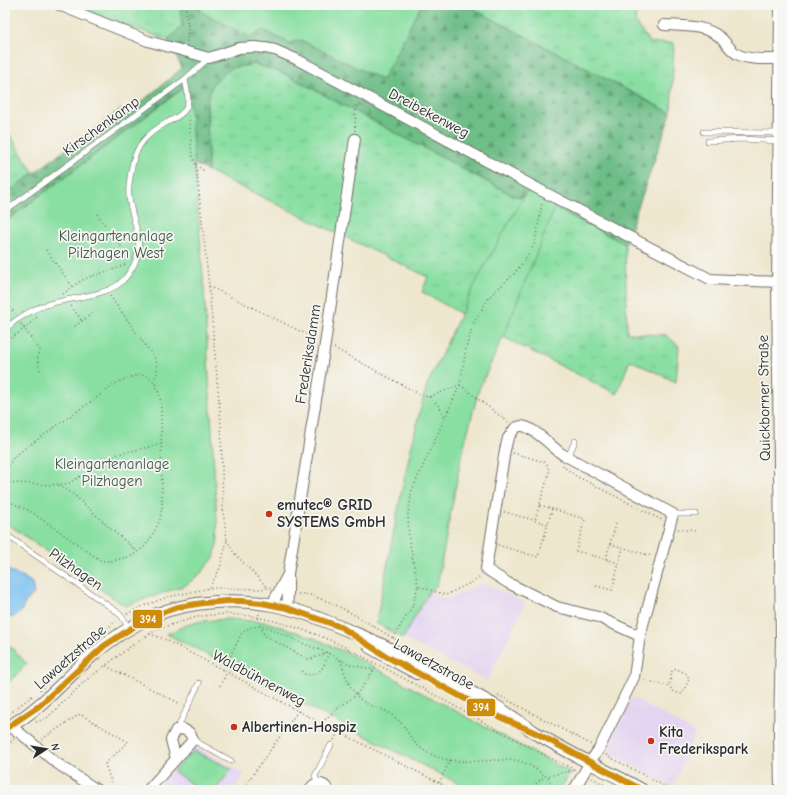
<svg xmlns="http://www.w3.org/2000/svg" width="787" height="795" font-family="'Comic Neue',sans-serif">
<defs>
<pattern id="grass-tufts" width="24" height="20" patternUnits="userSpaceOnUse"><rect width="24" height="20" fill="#89dfa2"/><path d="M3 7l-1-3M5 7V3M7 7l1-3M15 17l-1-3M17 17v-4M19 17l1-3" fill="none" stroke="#76c08c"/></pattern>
<pattern id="forest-firs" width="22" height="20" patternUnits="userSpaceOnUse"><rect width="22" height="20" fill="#6ebe88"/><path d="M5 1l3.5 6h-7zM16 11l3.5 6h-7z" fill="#5b9b6f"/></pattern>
</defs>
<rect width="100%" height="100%" fill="#f6f6f2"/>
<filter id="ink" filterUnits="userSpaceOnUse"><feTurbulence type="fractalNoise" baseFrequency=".025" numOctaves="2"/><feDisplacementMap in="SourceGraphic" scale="8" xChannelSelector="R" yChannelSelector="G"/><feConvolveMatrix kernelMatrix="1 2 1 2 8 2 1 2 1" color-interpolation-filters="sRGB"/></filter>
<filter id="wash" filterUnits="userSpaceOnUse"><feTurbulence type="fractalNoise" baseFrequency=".012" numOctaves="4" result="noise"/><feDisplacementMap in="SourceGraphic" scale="16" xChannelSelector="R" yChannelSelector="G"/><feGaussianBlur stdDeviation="0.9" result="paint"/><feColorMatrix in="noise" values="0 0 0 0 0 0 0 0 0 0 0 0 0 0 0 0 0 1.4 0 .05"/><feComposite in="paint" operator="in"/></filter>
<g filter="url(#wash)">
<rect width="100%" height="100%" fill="#eee6cd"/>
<path fill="#e4d3f1" d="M483 583 525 603 487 681 403 638 429 592 447 600Z
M632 697 695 733 673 787 623 760 606 749Z
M193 746 245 774 233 790H155Z"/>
<path fill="url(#grass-tufts)" stroke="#5a8566" d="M74 5H180L182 26 168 40 106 18Z
M466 5H637L635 22 650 43H674L671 113Z
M254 64 283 73 514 196 540 200 625 244 627 333 666 335 679 346 676 382 630 360 617 394 503 337 422 292 428 277 208 171 207 102 212 84 231 68Z
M5 127 34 173 5 195Z"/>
<path fill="url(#forest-firs)" stroke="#4c745a" d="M180 5H200V11L263 30 290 43 301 40 382 80 421 5H466L671 113 625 244 540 200 514 196 283 73 254 64 231 68 212 84 207 102 208 171 194 164 187 85 5 222V195L34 173 121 109 125 116 182 68 168 40 182 26Z"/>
<path fill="#89dfa2" stroke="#5a8566" d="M200 5H421L382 80 301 40 290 43 263 30 250 37 200 11Z
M188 85 204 288 218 540 214 558 201 573 186 585 125 606 5 522V222Z
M526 192H544L555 207 503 337 479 389 462 453 437 585 429 592 403 638 376 623C392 543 405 463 427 385L477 280Z
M228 619 266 622 314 638 347 653 570 772 560 790H471L167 634 184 626 202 621Z
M5 641 27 664 5 686Z
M194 751 232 769 215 790H200L173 771Z"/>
<path fill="#78bff0" stroke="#52758e" d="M5 569 24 577 32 583 34 594 25 603 21 612 13 617 5 616Z"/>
</g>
<g filter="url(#ink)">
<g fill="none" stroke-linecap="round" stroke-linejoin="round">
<g stroke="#6f6c64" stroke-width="6">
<path id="service" d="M704 132 778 133
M708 141 742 139 778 141
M5 211 185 79 209 58
M5 329C19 317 35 307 53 303 71 298 105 295 119 284 124 280 128 275 131 270 148 243 132 224 129 197 128 187 130 176 132 166 136 145 147 134 166 123 173 119 184 115 187 106 190 98 186 87 185 79
M568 457 575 441
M673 514H696
M5 534 116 611 122 617 129 628
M177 729 199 683
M193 740 231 761
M318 783 315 776 331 745"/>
</g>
<g stroke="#6f6c64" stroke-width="12">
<path id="minor" d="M59 5 148 41 209 58 239 48 254 47 265 48 275 50 296 59 544 192 710 279 777 282
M780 5 777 282 780 552 781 637 779 734 780 790
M664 25C683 26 706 25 721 38 727 43 731 52 739 55 749 60 767 59 779 59
M272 604 287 576
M287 608 288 594V574L325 344 355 139
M9 726 20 733 55 762 97 790
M148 790 193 740 190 733 183 729 176 730 171 740 176 759
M310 790C314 781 324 782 328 790
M574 790 590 762 599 749 634 677 640 636 673 514 562 454C552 447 533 426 521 426 519 426 517 427 515 428L508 438 505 450 486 569 508 583 557 607 598 617 640 636"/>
</g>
<g stroke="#6f6c64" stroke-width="14">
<path id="tertiary" d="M370 647 384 655 417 673
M5 729C37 712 62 683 88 659 108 641 131 626 155 615 189 601 237 598 273 605 300 610 326 621 352 632 364 637 376 642 388 648 408 658 427 669 446 679 463 688 480 697 497 707 510 715 523 725 536 733 570 754 607 771 642 790"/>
</g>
<path stroke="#6f6c64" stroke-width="1.5" stroke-dasharray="1 3" stroke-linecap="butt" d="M185 5 188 27 187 43
M189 116 192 155 196 165 209 286 221 424 223 510 227 540 220 568 210 587
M355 131 356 103
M196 165 204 171
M97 214 130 259
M46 250 72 286
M209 286 316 339
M5 294 9 291
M63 294C70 288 78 282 87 278 100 272 114 271 126 264
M110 296 156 360C157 369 159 373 153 380
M5 301 15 314
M71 306 82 321
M21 324 40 350C36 357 38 364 40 371
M75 326 93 313
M5 343 25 328 38 316
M334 348 421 395 429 397 460 385
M460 385 508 422
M429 397 439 406 445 418
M513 453 545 462 548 466 549 473 535 520
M563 465 564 467 576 476 662 520
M5 473 13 458 20 452 117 383C144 369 156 373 161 403L162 508 160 519 156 528 151 538 144 547 132 556 112 561H105L100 560 52 526 28 510 16 505 7 499 5 496
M5 482C22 483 53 487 69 483L118 454 162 444
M59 485 74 495 111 529 138 552
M540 505 585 519 576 551 619 563
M504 512 548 524 552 509
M678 529 696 531
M227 540 234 553 268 588
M610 544 616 524
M498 545 538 557 548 524
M606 559 610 544 652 556
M418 586 409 540 408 514 412 490 460 385 466 348 474 322 490 296 513 275 524 261 534 245 539 222 542 202
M596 586 612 590 623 548
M298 594C308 593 315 597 324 600 351 611 374 627 398 641
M127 614 138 608 168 597 210 588 260 589 268 588H271
M259 614 258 617 264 635 307 659H311L327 653
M148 630 150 634 162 638 227 672 298 711 453 790
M393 638 412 607 418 586 446 595 478 579 480 577
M88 644 116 621
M341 660C344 674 352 695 364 702 371 707 381 708 389 713 393 716 397 719 401 723 407 729 410 738 417 745 443 769 481 759 514 760 526 762 535 768 545 776
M106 666 181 704
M223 670 242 633 251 627 261 626 267 627 302 643 328 653 341 660 351 665 374 670
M302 671 304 674C320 678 325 666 328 653
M644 680 669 686 672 671 677 669 687 674 689 679 683 693 682 694 674 692 669 686
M220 686 227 672
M40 690 64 665 80 651
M498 695 592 745
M5 715 10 713 32 696
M36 722 47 718 85 681 138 641 160 628 201 616 226 614 252 616 274 621 295 627 323 637 343 646 433 694 485 723 550 758 576 770
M322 722 338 708 356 695 363 686 377 665
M42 739 80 714 128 742 105 764 113 787 111 790
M334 740 339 731
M5 743 12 739
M5 748 14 739
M606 755 672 790
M548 777 552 785 553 790
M592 778 614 790
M536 784 545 776H548L575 770
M242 790 298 711
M436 790 450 760"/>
<use href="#service" stroke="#fff" stroke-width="5"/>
<use href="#minor" stroke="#fff" stroke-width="10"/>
<use href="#tertiary" stroke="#fff" stroke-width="12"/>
<g stroke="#f6f6f2" stroke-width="9">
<path id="bus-1" d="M5 729 39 706 104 646 130 629 153 616 178 607 203 603 228 601H242L262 603 287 608 341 627 384 655 495 715 536 733 642 790"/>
</g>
<use href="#bus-1" stroke="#ce8d09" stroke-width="6"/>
</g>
</g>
<g fill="#c8321e" stroke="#f6f6f2" stroke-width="1.5">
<circle cx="269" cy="514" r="4"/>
<circle cx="234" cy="727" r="4"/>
<circle cx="651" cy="741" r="4"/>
</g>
<g text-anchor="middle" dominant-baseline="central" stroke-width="3.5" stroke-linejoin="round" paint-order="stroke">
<g font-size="15" fill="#2b2b2b" stroke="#f6f6f2">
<text transform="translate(429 113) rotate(28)">Dreibekenweg</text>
<text transform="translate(101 126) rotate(-36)">Kirschenkamp</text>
<text transform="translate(308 354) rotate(-81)">Frederiksdamm</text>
<text transform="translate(764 398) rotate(-91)">Quickborner Straße</text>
<text transform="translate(76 569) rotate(35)">Pilzhagen</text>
<text transform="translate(70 657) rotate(-41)">Lawaetzstraße</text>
<text transform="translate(434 664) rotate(29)">Lawaetzstraße</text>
<text transform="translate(259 678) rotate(28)">Waldbühnenweg</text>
</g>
<g font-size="15" fill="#425849" stroke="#f6f6f2">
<text x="116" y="236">Kleingartenanlage<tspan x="116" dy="17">Pilzhagen West</tspan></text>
<text x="112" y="464">Kleingartenanlage<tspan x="112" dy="17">Pilzhagen</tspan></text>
</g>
<g font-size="15" font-weight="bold" fill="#2b2b2b" stroke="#f6f6f2" text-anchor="start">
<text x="277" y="505">emutec® GRID<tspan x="277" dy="17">SYSTEMS GmbH</tspan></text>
<text x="242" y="727">Albertinen-Hospiz</text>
<text x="659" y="732">Kita<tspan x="659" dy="17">Frederikspark</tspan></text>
</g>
</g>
<g stroke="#f6f6f2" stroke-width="1.5">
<rect x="132" y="609" width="31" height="20" rx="4" fill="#ce8d09"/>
<rect x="466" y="698" width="30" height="19" rx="4" fill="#ce8d09"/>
</g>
<g font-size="11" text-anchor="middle" font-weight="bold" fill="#fff">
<text x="148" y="623">394</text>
<text x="481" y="711">394</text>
</g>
<rect width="787" height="795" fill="none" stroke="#f6f6f2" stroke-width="20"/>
<g transform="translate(46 749) rotate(78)" stroke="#f6f6f2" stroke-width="3" paint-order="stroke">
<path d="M0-3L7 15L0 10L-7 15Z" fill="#2b2b2b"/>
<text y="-6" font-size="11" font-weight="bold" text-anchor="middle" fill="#2b2b2b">N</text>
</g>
</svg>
